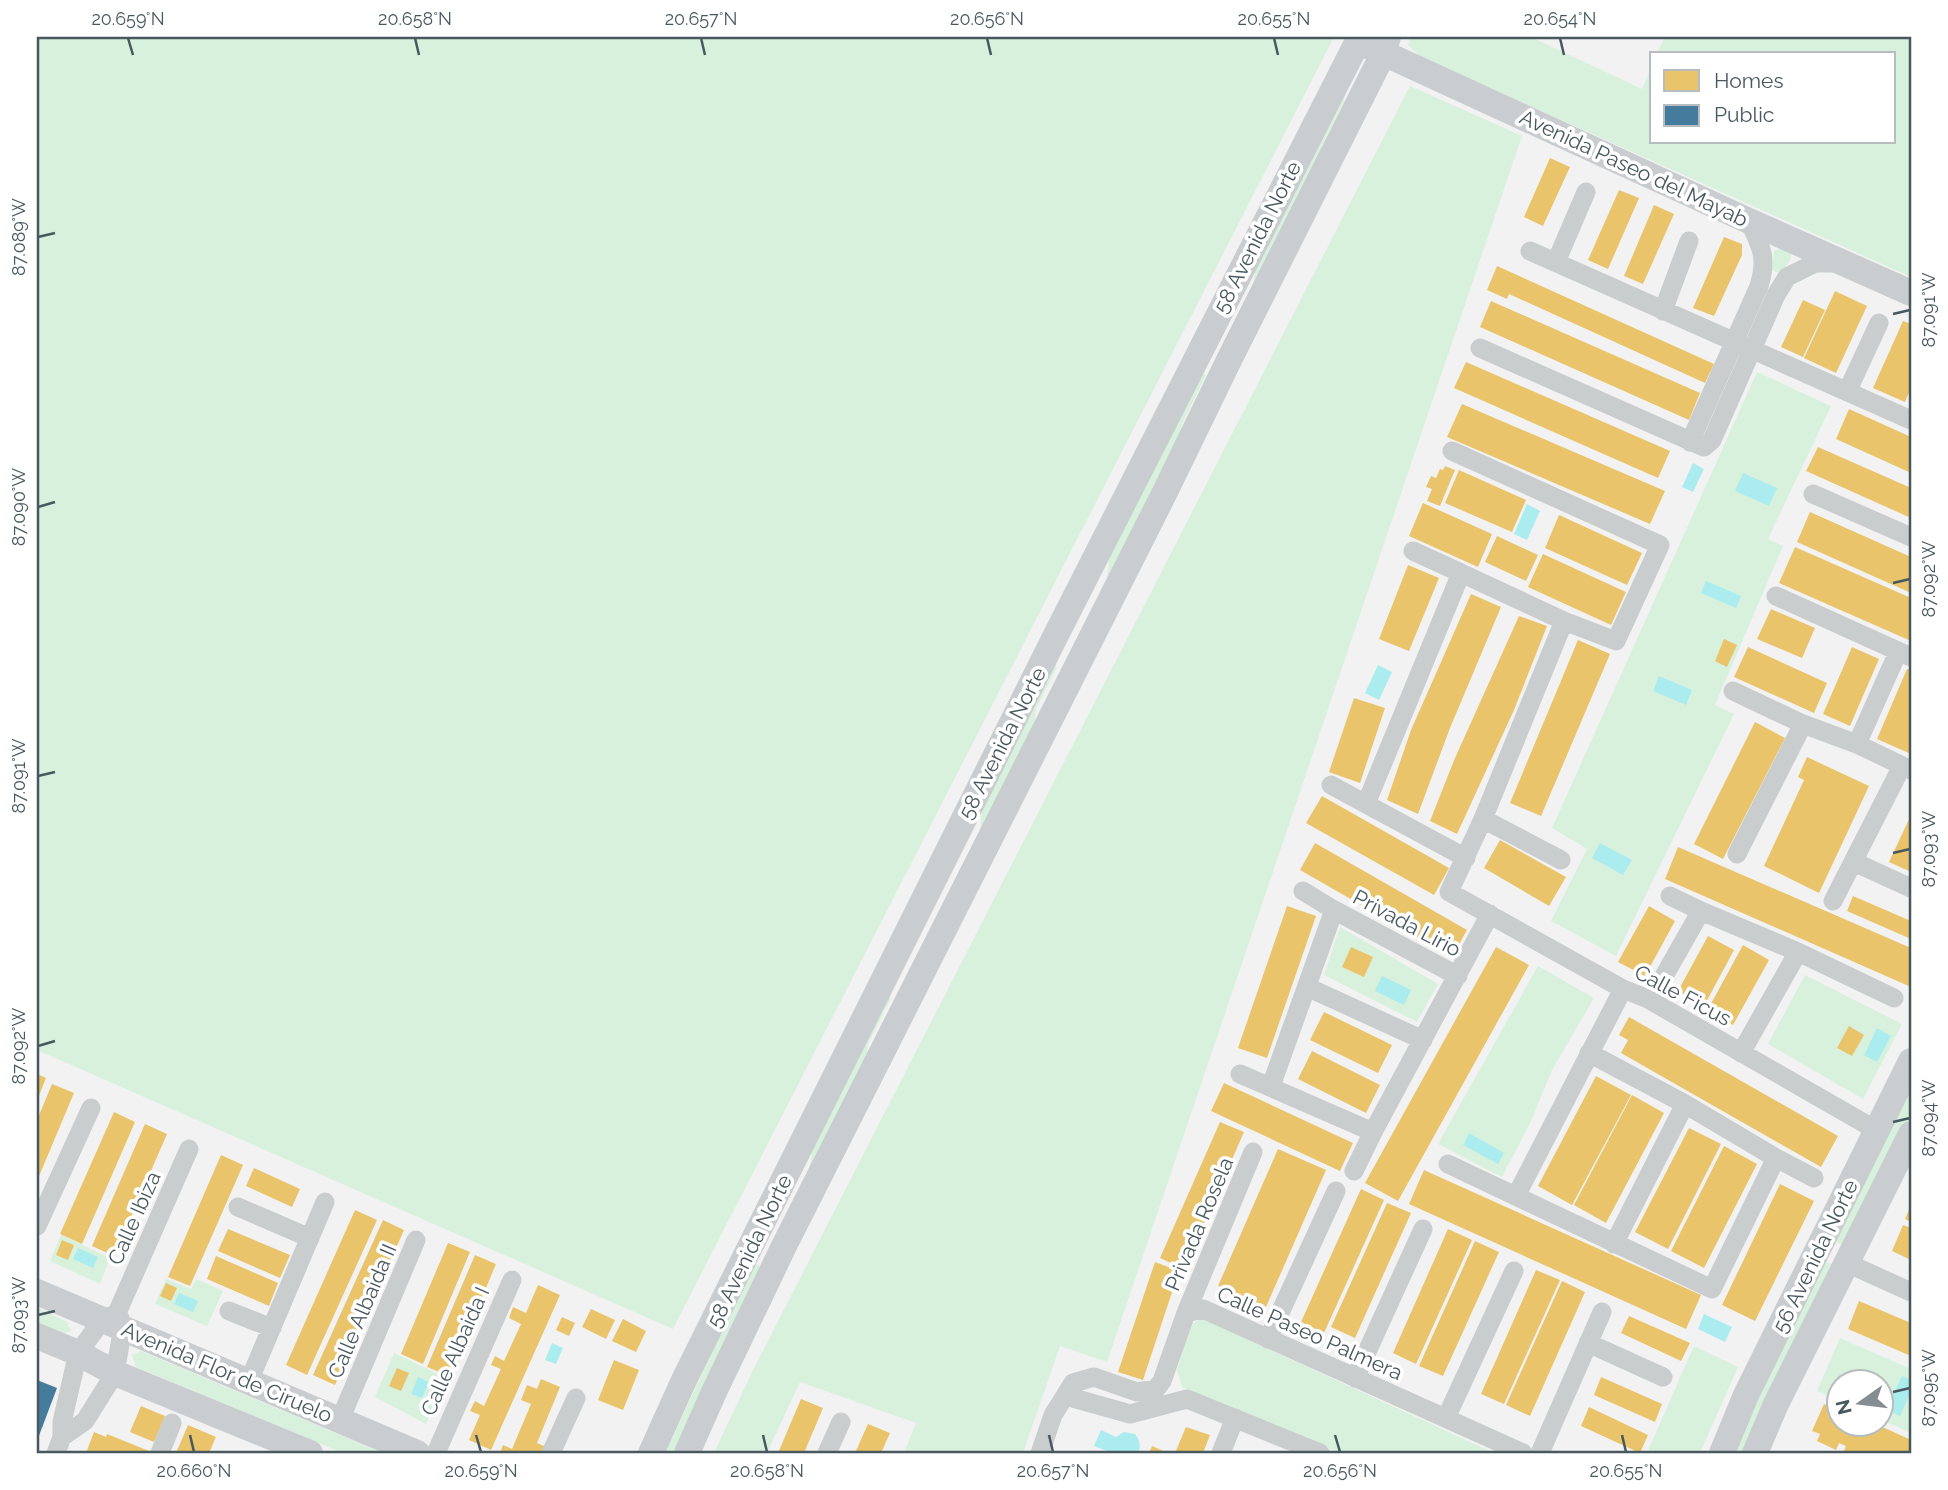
<svg xmlns="http://www.w3.org/2000/svg" width="1948" height="1490" font-family="Raleway,sans-serif">
<rect width="100%" height="100%" fill="#f3f2f2"/>
<path fill="#d7f1dd" d="M37 37H1334L673 1329 37 1050Z
M1411 37H1531L1642 89 1652 66V142H1894V54H1657L1665 37H1911V277L1421 57 1408 45Z
M1410 86 1522 136 1107 1362 1060 1346 1023 1453H904L916 1423 800 1382 767 1453H714L753 1370Z
M1342 98 1345 99 1321 147 1320 165 1253 288 1256 266Z
M1782 248 1791 252V258L1781 274 1772 270 1774 251Z
M1757 372 1831 406 1768 539 1783 546 1715 705 1734 714 1616 956 1551 921 1587 849 1552 828Z
M1202 373 1206 375 1182 424 1179 443 1107 579 1109 559Z
M1054 665 1057 667 1036 709 1033 730 980 830 982 810Z
M1340 927 1438 984 1417 1022 1324 975Z
M1538 966 1594 998 1552 1070 1531 1121 1502 1177 1438 1144Z
M1805 975 1902 1024 1863 1099 1768 1044Z
M888 996 891 998 868 1044 866 1061 806 1179 811 1161 812 1150Z
M1911 1083V1115L1850 1241 1842 1245 1836 1242Z
M61 1235 110 1258 100 1284 50 1261Z
M1826 1262 1831 1264 1745 1453H1730Z
M754 1263 761 1267 677 1453H665Z
M166 1279 191 1289 196 1279 223 1291 207 1326 155 1304Z
M37 1307 67 1322 71 1331 60 1334 37 1323Z
M1201 1318 1494 1453H1340L1182 1387 1177 1370 1190 1326Z
M1840 1338 1911 1369V1427L1909 1432 1882 1420V1382H1840L1839 1401 1817 1391Z
M1694 1346 1738 1367 1700 1453H1647Z
M141 1351 383 1453H343L136 1367 132 1355Z
M394 1353 446 1378 426 1424 375 1397Z"/>
<path fill="#abecef" d="M1693 463 1704 469 1693 492 1682 487Z
M1743 473 1777 488 1769 506 1735 491Z
M1527 504 1540 511 1527 540 1514 534Z
M1706 581 1741 596 1736 608 1701 593Z
M1378 665 1392 672 1379 700 1365 693Z
M1659 676 1692 690 1686 705 1653 691Z
M1600 843 1632 860 1623 875 1592 858Z
M1382 976 1411 990 1404 1005 1375 991Z
M1877 1028 1891 1036 1877 1062 1864 1055Z
M1469 1133 1504 1153 1498 1164 1463 1145Z
M78 1248 98 1257 93 1268 73 1259Z
M179 1293 198 1301 193 1312 174 1304Z
M1704 1314 1732 1327 1725 1342 1698 1329Z
M552 1343 563 1348 556 1364 545 1360Z
M1902 1376 1911 1380V1391L1900 1416 1891 1412 1888 1418 1882 1414 1884 1407H1887Z
M418 1377 429 1382 422 1398 411 1394Z
M1101 1430 1116 1437 1124 1432 1135 1434C1140 1440 1141 1447 1138 1453H1112L1094 1446Z"/>
<path fill="#e9c46a" d="M1550 158 1570 167 1543 226 1524 217Z
M1619 190 1639 198 1608 269 1588 260Z
M1654 205 1674 214 1643 284 1624 276Z
M1724 237 1742 244V255L1714 316 1693 308Z
M1497 266 1714 364 1705 383 1509 294 1507 299 1487 290Z
M1835 291 1867 306 1836 373 1804 358Z
M1803 300 1825 310 1803 357 1781 347Z
M1491 301 1700 393 1689 420 1480 327Z
M1903 321 1911 324V388L1905 402 1873 388Z
M1466 362 1670 451 1658 478 1454 388Z
M1462 404 1665 491 1650 524 1447 437Z
M1849 409 1911 437V473L1836 439Z
M1818 447 1911 488V518L1806 471Z
M1445 466 1455 470 1440 506 1427 501 1432 489 1426 487 1431 476 1436 478 1440 469 1443 470Z
M1459 470 1526 500 1512 532 1445 503Z
M1423 503 1492 534 1478 567 1409 536Z
M1810 512 1911 557V593L1797 542Z
M1559 515 1642 553 1627 585 1545 548Z
M1497 536 1538 555 1526 581 1485 562Z
M1795 547 1911 598V641L1779 583Z
M1543 554 1626 592 1611 625 1528 587Z
M1408 565 1439 578 1409 651 1379 639Z
M1471 594 1501 607 1450 728 1418 814 1387 800 1411 730Z
M1771 609 1815 628 1802 658 1757 639Z
M1519 616 1547 626 1514 710 1457 834 1430 821 1455 758Z
M1724 639 1737 645 1727 667 1715 661Z
M1578 640 1610 654 1541 816 1510 803Z
M1748 647 1827 683 1814 713 1734 677Z
M1852 647 1879 659 1850 726 1823 714Z
M1907 669 1911 670V754L1877 739Z
M1354 698 1385 708 1360 783 1329 772Z
M1755 722 1785 738 1723 859 1694 844Z
M1807 757 1869 786 1819 893 1764 866 1804 780 1798 777Z
M1322 796 1449 868 1434 895 1306 823Z
M1911 815V872L1889 862Z
M1500 840 1566 877 1549 906 1484 868Z
M1315 843 1467 930 1452 957 1300 870Z
M1678 847 1911 948V987L1665 879Z
M1853 896 1911 921V939L1847 911Z
M1287 906 1316 916 1267 1058 1238 1048Z
M1649 906 1675 921 1645 976 1618 962Z
M1708 936 1734 950 1704 1006 1678 991Z
M1743 945 1769 960 1733 1025 1707 1011Z
M1351 947 1373 957 1364 977 1342 967Z
M1496 947 1529 965 1398 1201 1365 1183Z
M1324 1012 1392 1045 1378 1073 1310 1040Z
M1629 1017 1838 1136 1821 1167 1621 1053 1628 1040 1619 1035Z
M1849 1026 1864 1035 1852 1056 1837 1048Z
M1312 1051 1380 1085 1366 1113 1298 1079Z
M37 1074 46 1078 37 1101Z
M1596 1076 1631 1095 1572 1205 1538 1186Z
M1224 1083 1353 1143 1340 1171 1211 1111Z
M52 1084 74 1093 37 1181V1120Z
M1632 1095 1664 1113 1606 1223 1574 1205Z
M114 1112 135 1122 82 1244 60 1234Z
M1220 1122 1244 1132 1184 1269 1160 1258Z
M145 1124 167 1134 114 1256 92 1246Z
M1689 1128 1721 1144 1668 1249 1635 1232Z
M1724 1146 1757 1164 1704 1268 1671 1251Z
M1278 1149 1326 1170 1266 1307 1218 1286Z
M221 1155 243 1165 190 1286 168 1277Z
M254 1168 300 1189 292 1207 246 1186Z
M1424 1170 1701 1295 1686 1329 1409 1204Z
M1780 1184 1814 1201 1755 1321 1722 1305Z
M1361 1189 1384 1200 1324 1333 1301 1322Z
M1387 1203 1411 1213 1355 1338 1331 1327Z
M1911 1205V1222L1905 1219Z
M355 1210 377 1220 307 1375 286 1365Z
M383 1220 404 1230 335 1385 313 1375Z
M1903 1225 1911 1228V1260L1892 1251Z
M228 1229 290 1255 280 1278 218 1251Z
M1448 1229 1472 1240 1416 1364 1393 1353Z
M62 1240 74 1245 68 1260 56 1255Z
M1475 1241 1499 1252 1443 1376 1419 1366Z
M448 1243 470 1252 423 1364 401 1354Z
M475 1255 496 1264 449 1376 427 1367Z
M216 1256 278 1283 269 1306 207 1279Z
M1155 1262 1179 1271 1143 1380 1118 1372Z
M1536 1270 1560 1280 1504 1404 1481 1394Z
M1562 1281 1585 1292 1530 1416 1506 1405Z
M166 1283 177 1288 171 1301 160 1296Z
M538 1285 560 1295 491 1450 469 1440 480 1415 470 1411 475 1401 484 1406 501 1369 491 1365 495 1356 504 1361 521 1324 509 1318 513 1307 526 1313Z
M1859 1301 1911 1323V1356L1848 1329Z
M591 1309 615 1320 606 1339 582 1327Z
M1629 1316 1690 1343 1681 1361 1621 1333Z
M562 1317 575 1323 569 1336 556 1330Z
M623 1319 646 1331 636 1352 612 1341Z
M614 1360 639 1370 623 1410 598 1400Z
M397 1368 409 1373 401 1391 389 1386Z
M1601 1377 1662 1404 1655 1422 1594 1395Z
M541 1379 560 1387 537 1443 546 1447 543 1453H500L503 1445 512 1449 531 1404 521 1400 527 1385 537 1389Z
M801 1399 823 1408 804 1453H778Z
M1824 1404 1832 1408 1834 1404 1840 1407V1424H1876L1911 1440V1453H1843L1846 1446 1839 1443 1836 1450 1817 1441 1820 1434 1812 1431Z
M141 1406 165 1416 154 1442 130 1432Z
M1589 1407 1648 1435 1640 1453 1581 1426Z
M868 1424 890 1433 881 1453H855Z
M188 1425 216 1437 209 1453H176Z
M1186 1427 1210 1435 1203 1453H1175Z
M94 1432 106 1437 107 1434 154 1453H86Z
M1152 1446 1168 1453H1149Z"/>
<path fill="#457b9d" d="M37 1380 57 1388 37 1441Z"/>
<g fill="none" stroke-linecap="round" stroke-linejoin="round">
<path stroke="#c9cdce" stroke-width="19" d="M1530 251 1911 420
M1556 262 1586 192
M1663 311 1689 241
M1480 348 1704 447 1712 440 1776 295 1787 277 1815 263H1837
M1847 392 1879 323
M1690 442 1759 286C1768 257 1761 247 1749 221
M1452 451 1660 545 1616 641 1564 621 1461 573 1366 804 1466 858
M1813 494 1911 537
M1413 551 1461 573
M1776 596 1911 657
M1564 621 1483 819 1449 892 1623 989 1648 999 1876 1130
M1733 691 1803 724 1857 744 1911 770
M1857 744 1898 652
M1331 785 1366 804
M1483 819 1561 860
M1737 854 1803 724
M1854 862 1911 888
M1303 891 1334 910 1458 976
M1670 896 1701 911 1798 952 1894 998
M1833 901 1902 766
M1664 976 1701 911
M1307 987 1423 1040
M1589 1053 1685 1104 1776 1158 1814 1178
M1741 1053 1798 952
M1240 1074 1373 1132
M1271 1086 1334 910
M1448 1164 1712 1289 1776 1158
M1354 1171 1373 1132 1490 914
M1516 1196 1623 989
M238 1207 310 1238
M37 1226 91 1108
M1614 1244 1685 1104
M1847 1263 1911 1292
M229 1311 272 1328
M117 1313 189 1149
M1186 1313 1253 1152
M1268 1339 1336 1191
M1588 1343 1663 1377
M1355 1378 1423 1229
M249 1381 325 1202
M1066 1396 1130 1414 1187 1399 1320 1453
M1446 1418 1514 1271
M340 1420 416 1240
M62 1437 85 1421 115 1373 123 1327 119 1316
M56 1453 62 1437V1422L78 1353 103 1319 113 1315
M160 1453 172 1423
M436 1453 512 1280
M551 1453 576 1398
M827 1453 841 1422
M1040 1453 1053 1415 1073 1383 1094 1377 1137 1392 1156 1389 1162 1381 1186 1313 1203 1309 1523 1453
M1221 1453 1235 1418
M1540 1453 1602 1312"/>
<path stroke="#cacdd0" stroke-width="26" d="M1368 46 1749 221 1911 293
M37 1292 417 1453
M37 1336 78 1353 115 1373 310 1453
M651 1453 684 1380 756 1235 1055 637 1360 37
M687 1453 714 1392 783 1248 1165 492 1228 362 1383 54 1388 37
M1722 1453 1746 1395 1911 1061
M1755 1453 1776 1404 1911 1134"/>
</g>
<path fill="none" stroke="#48585f" stroke-width="2.5" d="M128 38 133 55M415 38 419 55M701 38 705 55M987 38 991 55M1274 38 1278 55M1560 38 1564 55M38 237 55 233M1893 314 1910 310M38 507 55 502M1893 583 1910 579M38 776 55 772M1893 853 1910 849M38 1046 55 1041M1893 1122 1910 1118M38 1315 55 1311M1893 1392 1910 1388M190 1435 194 1452M476 1435 481 1452M763 1435 767 1452M1049 1435 1053 1452M1335 1435 1340 1452M1622 1435 1626 1452"/>
<g text-anchor="middle" dominant-baseline="central" stroke-width="7" stroke-linejoin="round" paint-order="stroke">
<g font-size="21" fill="#48585f" stroke="#fff">
<text transform="translate(1634 168) rotate(25)">Avenida Paseo del Mayab</text>
<text transform="translate(1257 237) rotate(-63)">58 Avenida Norte</text>
<text transform="translate(1002 743) rotate(-63)">58 Avenida Norte</text>
<text transform="translate(1407 923) rotate(28)">Privada Lirio</text>
<text transform="translate(1683 995) rotate(28)">Calle Ficus</text>
<text transform="translate(134 1218) rotate(-66)">Calle Ibiza</text>
<text transform="translate(1199 1224) rotate(-67)">Privada Rosela</text>
<text transform="translate(749 1251) rotate(-64)">58 Avenida Norte</text>
<text transform="translate(1815 1256) rotate(-64)">56 Avenida Norte</text>
<text transform="translate(362 1311) rotate(-67)">Calle Albaida II</text>
<text transform="translate(1310 1333) rotate(24)">Calle Paseo Palmera</text>
<text transform="translate(455 1351) rotate(-66)">Calle Albaida I</text>
<text transform="translate(227 1372) rotate(23)">Avenida Flor de Ciruelo</text>
</g>
</g>
<rect width="1948" height="1490" fill="none" stroke="#ffffff" stroke-width="77"/>
<rect x="1650" y="52" width="245" height="91" fill="#ffffff" stroke="#b6bcbf" stroke-width="2"/>
<rect x="1664" y="70" width="35" height="21" fill="#e9c46a" stroke="#b6bcbf" stroke-width="2"/>
<text x="1714" y="88" font-size="21" fill="#48585f">Homes</text>
<rect x="1664" y="105" width="35" height="21" fill="#457b9d" stroke="#b6bcbf" stroke-width="2"/>
<text x="1714" y="122" font-size="21" fill="#48585f">Public</text>
<g transform="translate(1860 1403) rotate(256)"><circle r="33" fill="#ffffff" stroke="#b6bcbf" stroke-width="2"/>
<path d="M0-5L12 26L0 18L-12 26Z" fill="#848e92"/>
<text y="-10" font-size="19" font-weight="bold" text-anchor="middle" fill="#48585f">N</text>
</g>
<rect x="38" y="38" width="1872" height="1414" fill="none" stroke="#48585f" stroke-width="2.5"/>
<g font-size="18" text-anchor="middle" fill="#48585f">
<text x="128" y="25">20.659°N</text>
<text x="415" y="25">20.658°N</text>
<text x="701" y="25">20.657°N</text>
<text x="987" y="25">20.656°N</text>
<text x="1274" y="25">20.655°N</text>
<text x="1560" y="25">20.654°N</text>
<text transform="translate(19 237) rotate(-90)" y="6">87.089°W</text>
<text transform="translate(1929 310) rotate(-90)" y="6">87.091°W</text>
<text transform="translate(19 507) rotate(-90)" y="6">87.090°W</text>
<text transform="translate(1929 579) rotate(-90)" y="6">87.092°W</text>
<text transform="translate(19 776) rotate(-90)" y="6">87.091°W</text>
<text transform="translate(1929 849) rotate(-90)" y="6">87.093°W</text>
<text transform="translate(19 1046) rotate(-90)" y="6">87.092°W</text>
<text transform="translate(1929 1118) rotate(-90)" y="6">87.094°W</text>
<text transform="translate(19 1315) rotate(-90)" y="6">87.093°W</text>
<text transform="translate(1929 1388) rotate(-90)" y="6">87.095°W</text>
<text x="194" y="1477">20.660°N</text>
<text x="481" y="1477">20.659°N</text>
<text x="767" y="1477">20.658°N</text>
<text x="1053" y="1477">20.657°N</text>
<text x="1340" y="1477">20.656°N</text>
<text x="1626" y="1477">20.655°N</text>
</g>
</svg>
